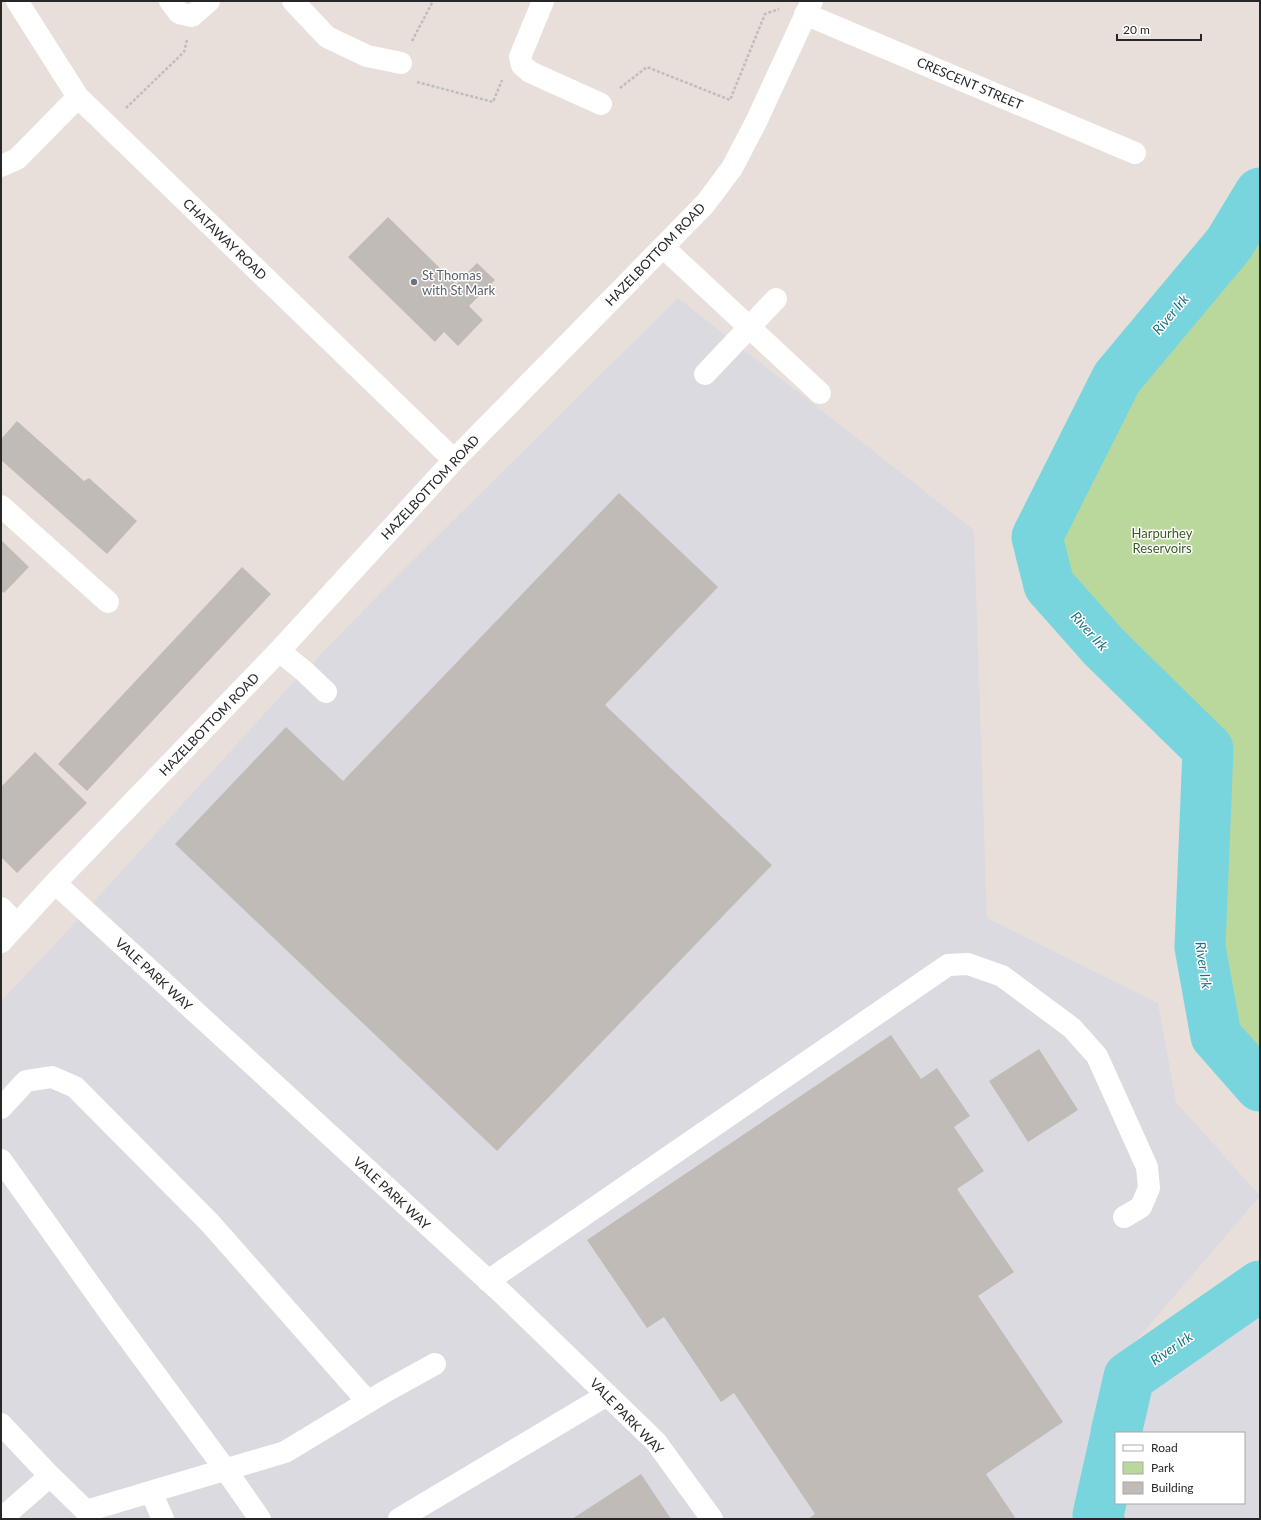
<svg xmlns="http://www.w3.org/2000/svg" width="1261" height="1520" font-family="Lato,sans-serif">
<rect width="100%" height="100%" fill="#e8dfda"/>
<path fill="#dbdae1" d="M678 298 974 530 987 918 1158 1003 1176 1102 1260 1196 1111 1370 1079 1519H1V1001L60 939 286 690 390 583Z
M1260 1315V1519H1111L1116 1495V1503H1244V1433H1129L1137 1394Z"/>
<path fill="#bbd89c" d="M1260 235V1071L1228 1032 1213 953 1218 748 1067 585 1054 534 1133 387 1251 252Z"/>
<g fill="none" stroke-linecap="round" stroke-linejoin="round">
<path stroke="#78d5de" stroke-width="51" d="M1260 193 1229 244 1117 378 1037 537 1049 585 1104 647 1208 749 1200 947 1216 1036 1260 1086
M1116 1433 1129 1377 1260 1286
M1099 1519 1098 1515 1116 1435"/>
</g>
<path fill="#c0bbb6" d="M388 217 456 284 477 263 495 280 469 306 483 320 458 346 444 332 435 342 348 257Z
M17 421 84 481 89 478 137 521 107 554 1 460V439Z
M619 493 718 587 605 705 772 865 497 1151 175 844 286 727 343 781Z
M1 540 29 567 4 593 1 591Z
M242 567 271 594 87 791 58 764Z
M35 752 87 803 17 873 1 857V787Z
M891 1035 921 1079 937 1068 970 1116 954 1127 984 1171 957 1189 1014 1272 978 1296 1063 1422 986 1474 1016 1519H808L815 1514 734 1393 721 1402 664 1317 647 1328 587 1240Z
M1039 1049 1078 1110 1028 1142 989 1081Z
M641 1474 671 1519H572Z"/>
<g fill="none" stroke-linecap="round" stroke-linejoin="round">
<path stroke="#bebebe" stroke-width="2.5" stroke-dasharray="3 2" stroke-linecap="butt" d="M412 41 433 1
M417 82 493 102 502 80
M620 88 647 67 730 100 765 14 779 9
M126 108 184 52 187 40"/>
<path stroke="#fff" stroke-width="22" d="M17 1 78 97 454 460
M170 1 179 13 192 16 209 1
M293 1 327 37 367 56 401 63
M543 1 520 57 522 65 530 72 601 104
M805 14 1135 153
M1 166 17 159 78 97
M663 247 820 393
M705 374 776 299
M1 506 108 602
M279 651 304 671 326 692
M55 883 504 1295 656 1442 712 1519
M1 908 17 924
M1 942 55 883 279 651 454 460 705 204 732 168 756 122 812 1
M1 1108 26 1081 52 1077 75 1087 210 1223 368 1402
M1 1160 110 1313 225 1469 260 1519
M488 1281 948 965 968 964 1002 976 1072 1028 1097 1056 1147 1167 1149 1188 1141 1207 1124 1217
M1 1424 50 1476 86 1511 285 1452 386 1391 435 1364
M151 1492 163 1519
M1 1519 50 1476
M399 1519 607 1395"/>
</g>
<circle fill="#6b7280" stroke="#fff" stroke-width="1.5" cx="414" cy="282" r="4"/>
<g text-anchor="middle" dominant-baseline="central" stroke-width="3" stroke-linejoin="round" paint-order="stroke">
<g font-size="13" fill="#272727" stroke="#fff">
<text transform="translate(970 83) rotate(23)">CRESCENT STREET</text>
<text transform="translate(225 239) rotate(44)">CHATAWAY ROAD</text>
<text transform="translate(655 254) rotate(-46)">HAZELBOTTOM ROAD</text>
<text transform="translate(430 487) rotate(-47)">HAZELBOTTOM ROAD</text>
<text transform="translate(209 724) rotate(-46)">HAZELBOTTOM ROAD</text>
<text transform="translate(154 974) rotate(43)">VALE PARK WAY</text>
<text transform="translate(392 1193) rotate(43)">VALE PARK WAY</text>
<text transform="translate(627 1416) rotate(46)">VALE PARK WAY</text>
</g>
<g font-size="13" fill="#5b616d" stroke="#fff" text-anchor="start">
<text x="422" y="275">St Thomas<tspan x="422" dy="15">with St Mark</tspan></text>
</g>
<g font-size="13" fill="#375a21" stroke="#fff">
<text x="1162" y="533">Harpurhey<tspan x="1162" dy="15">Reservoirs</tspan></text>
</g>
<g font-size="14" font-style="italic" fill="#1c7385" stroke="#fff">
<text transform="translate(1170 314) rotate(-50)">River Irk</text>
<text transform="translate(1090 631) rotate(48)">River Irk</text>
<text transform="translate(1204 965) rotate(82)">River Irk</text>
<text transform="translate(1171 1348) rotate(-35)">River Irk</text>
</g>
</g>
<rect width="1261" height="1520" fill="none" stroke="#272727" stroke-width="4"/>
<rect x="1115" y="1432" width="130" height="72" fill="#ffffff" stroke="#a9a9a9"/>
<rect x="1123" y="1445" width="20" height="6" fill="#ffffff" stroke="#a9a9a9"/>
<text x="1151" y="1452" font-size="12" fill="#272727">Road</text>
<rect x="1123" y="1462" width="20" height="12" fill="#bbd89c" stroke="#a9a9a9"/>
<text x="1151" y="1472" font-size="12" fill="#272727">Park</text>
<rect x="1123" y="1482" width="20" height="12" fill="#c0bbb6" stroke="#a9a9a9"/>
<text x="1151" y="1492" font-size="12" fill="#272727">Building</text>
<path d="M1117 34v6h84v-6" fill="none" stroke="#272727" stroke-width="2"/>
<text x="1123" y="34" font-size="12" fill="#272727" stroke="#ffffff" stroke-width="3" paint-order="stroke">20 m</text>
</svg>
